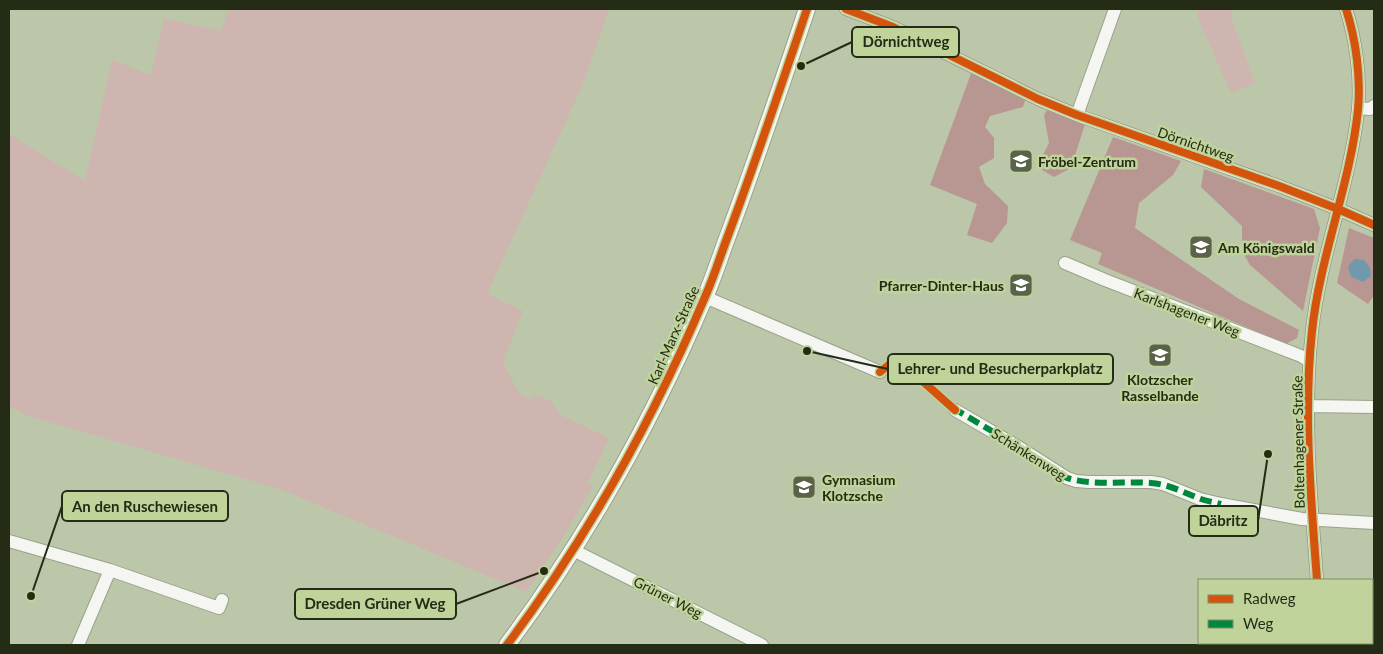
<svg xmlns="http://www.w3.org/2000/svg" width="1383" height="654" font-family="Lato,sans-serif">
<rect width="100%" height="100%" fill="#bcc6a8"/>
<path fill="#cfb5af" d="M229 9H609L582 86 487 294 523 311 503 362 520 395 530 399 537 395 551 401 560 415 609 438 588 483 593 486 560 542 526 592 280 489 28 416 9 406V134L85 181 112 60 151 75 164 18 221 31Z
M1198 9H1232V20L1255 83 1231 93 1197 16Z"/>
<path fill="#b89793" d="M972 71 1026 97 1023 107 990 116 985 127 994 138V158L979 167 985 184 1008 206 1007 223 992 243 967 235 977 204 930 185Z
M1049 107 1085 124 1071 168 1054 177 1037 167 1049 143 1044 115Z
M1113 137 1181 161 1173 175 1139 203 1135 228 1239 299 1299 330 1297 338 1286 344 1098 264 1102 253 1070 240Z
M1204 169 1314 209 1320 228 1303 311 1250 265 1242 251V226L1201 187Z
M1349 228 1374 238V296L1368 304 1337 283Z"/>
<path fill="#7099ae" d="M1355 259 1364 260 1370 268 1371 276 1363 282 1351 277 1348 266Z"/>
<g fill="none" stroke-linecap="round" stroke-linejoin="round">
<g stroke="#9aa28a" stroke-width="14">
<path id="minor" d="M846 9 893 27 1038 99 1077 115 1279 186 1338 209 1374 225
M1358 108 1370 109 1374 106
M1077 115 1115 9
M1065 263 1105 280 1301 356 1309 361
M705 297 880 372
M1309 406 1374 407
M955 410 1017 446 1067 478 1076 481 1089 482H1151L1163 484 1200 499 1221 504 1302 519 1374 523
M9 541 110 570 219 608 222 600
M573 550 762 645
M1317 580C1311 498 1303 414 1312 331 1320 256 1350 185 1358 110 1361 77 1356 40 1346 9
M1321 643V645
M78 645 110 570"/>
</g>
<g stroke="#9aa28a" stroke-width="18">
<path id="major" d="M507 645C587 538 653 420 705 297 713 279 719 260 726 241 755 164 781 86 807 9"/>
</g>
<use href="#minor" stroke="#f5f6f2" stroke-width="12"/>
<use href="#major" stroke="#f5f6f2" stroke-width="16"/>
<path stroke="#00873e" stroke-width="6" stroke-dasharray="12 6" stroke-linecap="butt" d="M953 408 1017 446 1067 478C1094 486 1123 481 1151 483 1168 484 1183 492 1198 498 1205 501 1213 502 1221 504"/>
<g stroke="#bfd39b" stroke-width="11">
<path id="cycleway" d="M846 9 893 27 1038 99 1077 115 1279 186 1338 209 1374 225
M880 372 896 359 907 364 919 378 955 410
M1317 580C1311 498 1303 414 1312 331 1320 256 1350 185 1358 110 1361 77 1356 40 1346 9
M507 645C587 538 653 420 705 297 713 279 719 260 726 241 755 164 781 86 807 9"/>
</g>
<use href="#cycleway" stroke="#d4540d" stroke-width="8"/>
</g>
<defs>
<g id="school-square" transform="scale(1.25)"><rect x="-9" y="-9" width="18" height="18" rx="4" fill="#5a6249" stroke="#bfd39b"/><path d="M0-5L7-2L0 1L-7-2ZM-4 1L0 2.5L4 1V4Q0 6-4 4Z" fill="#fff"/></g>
</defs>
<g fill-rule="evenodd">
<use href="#school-square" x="1021" y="161"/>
<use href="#school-square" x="1201" y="247"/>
<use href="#school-square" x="1021" y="285"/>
<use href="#school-square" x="1160" y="355"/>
<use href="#school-square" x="804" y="487"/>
</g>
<g text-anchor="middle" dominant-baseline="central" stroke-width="5" stroke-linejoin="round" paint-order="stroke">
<g font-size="14" fill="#252c16" stroke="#bfd39b">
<text transform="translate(1196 144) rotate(19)">Dörnichtweg</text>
<text transform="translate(1187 312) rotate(21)">Karlshagener Weg</text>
<text transform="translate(673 335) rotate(-66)">Karl-Marx-Straße</text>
<text transform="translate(1298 442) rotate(-91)">Boltenhagener Straße</text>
<text transform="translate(1029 454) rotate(32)">Schänkenweg</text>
<text transform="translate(668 597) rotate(27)">Grüner Weg</text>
</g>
<g font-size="14" font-weight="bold" fill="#252c16" stroke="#bfd39b" text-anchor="start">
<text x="1038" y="161">Fröbel-Zentrum</text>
<text x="1218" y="247">Am Königswald</text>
<text x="1004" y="285" text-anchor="end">Pfarrer-Dinter-Haus</text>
<text x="1160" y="379" text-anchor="middle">Klotzscher<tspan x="1160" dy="16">Rasselbande</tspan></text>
<text x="822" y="479">Gymnasium<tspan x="822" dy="16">Klotzsche</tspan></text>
</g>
</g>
<path fill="none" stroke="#252c16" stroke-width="2" d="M801 66L852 42M807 351L888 369M31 596L62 506M1268 454L1258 521M544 571L456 604"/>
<g fill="#252c16" stroke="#bfd39b" stroke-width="2">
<circle cx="801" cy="66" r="5"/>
<circle cx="807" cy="351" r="5"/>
<circle cx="31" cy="596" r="5"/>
<circle cx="1268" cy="454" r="5"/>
<circle cx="544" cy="571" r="5"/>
</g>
<g fill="#bfd39b" stroke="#252c16" stroke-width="2">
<rect x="852" y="27" width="107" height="30" rx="5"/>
<rect x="888" y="354" width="225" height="30" rx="5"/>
<rect x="62" y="491" width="166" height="30" rx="5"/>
<rect x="1189" y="506" width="69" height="30" rx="5"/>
<rect x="295" y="589" width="161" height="30" rx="5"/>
</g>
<g font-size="15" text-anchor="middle" font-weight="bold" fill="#252c16">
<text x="906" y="47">Dörnichtweg</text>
<text x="1000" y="374">Lehrer- und Besucherparkplatz</text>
<text x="145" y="512">An den Ruschewiesen</text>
<text x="1223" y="526">Däbritz</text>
<text x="375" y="609">Dresden Grüner Weg</text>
</g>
<rect width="1383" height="654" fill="none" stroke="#252c16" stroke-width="20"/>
<rect x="1198" y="579" width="175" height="65" fill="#bfd39b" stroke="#819066"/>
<rect x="1208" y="595" width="25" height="8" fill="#d4540d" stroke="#819066"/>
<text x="1243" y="604" font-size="15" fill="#252c16">Radweg</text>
<rect x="1208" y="620" width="25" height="8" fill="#00873e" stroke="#819066"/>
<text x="1243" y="629" font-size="15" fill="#252c16">Weg</text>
</svg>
